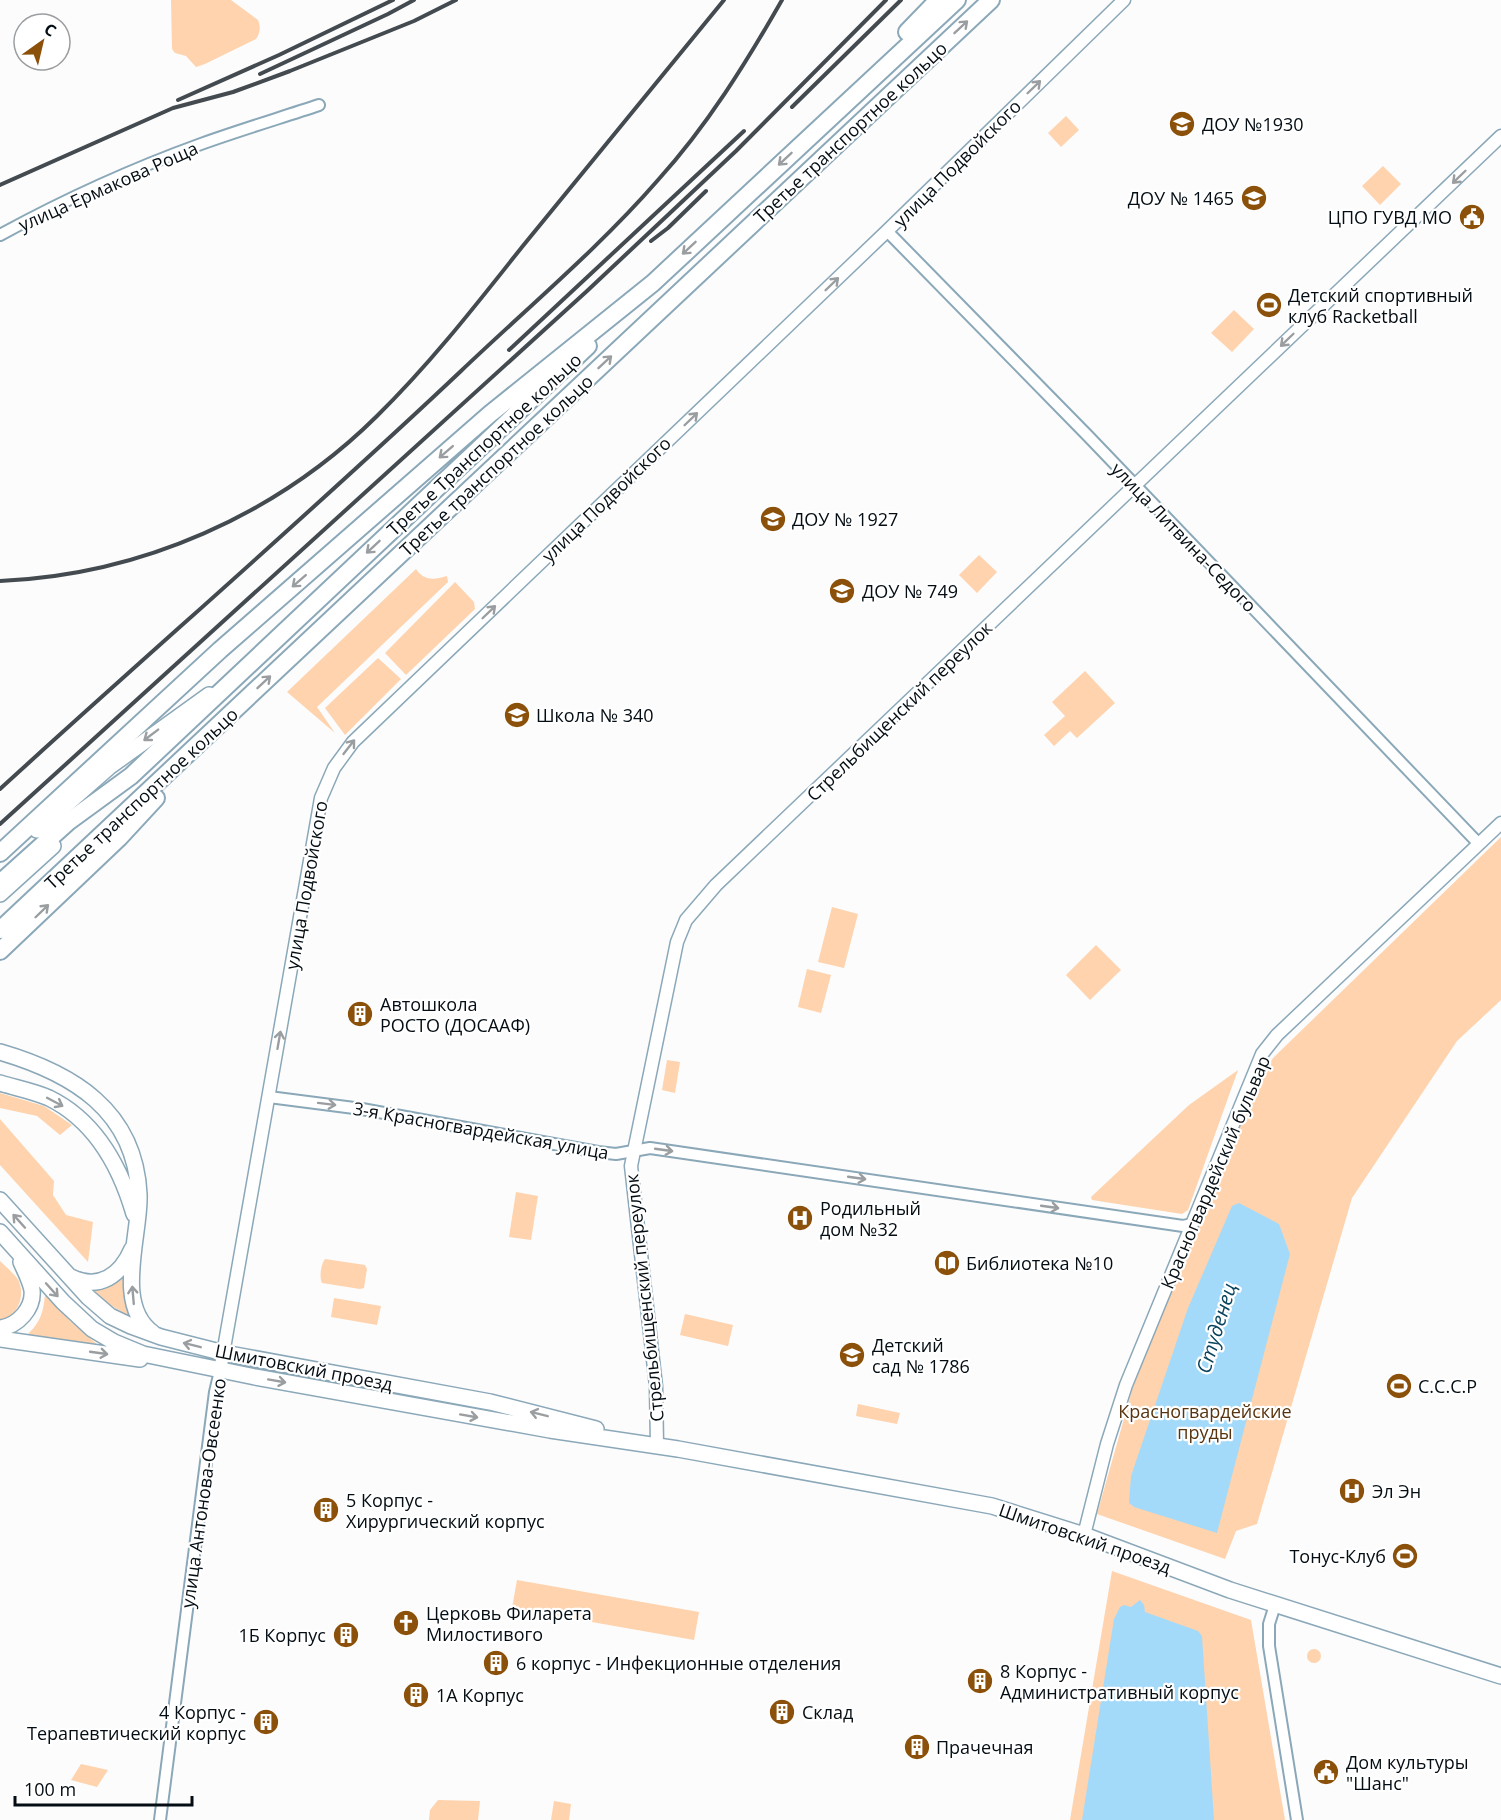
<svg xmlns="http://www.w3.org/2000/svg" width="1501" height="1820" font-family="'Open Sans',sans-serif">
<rect width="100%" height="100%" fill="#fcfcfc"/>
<path fill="#fed3ad" d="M171 0H231L258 20C261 27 260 33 256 39L205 64 196 67 186 56 175 53 172 49Z
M1066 116 1079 130 1061 147 1048 133Z
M1383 166 1401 184 1380 205 1362 186Z
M1234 310 1254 329 1232 352 1211 333Z
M979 555 997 572 977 593 959 575Z
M416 569C424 581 434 580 447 576L448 582 317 707 335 733 287 692Z
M455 582 474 602 475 609 406 675 385 653Z
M378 658 401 679 345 735 325 708Z
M1085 671 1115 703 1077 738 1070 731 1054 746 1044 735 1065 716 1052 702Z
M1501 837V1000L1457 1041 1352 1198 1257 1524 1236 1531 1225 1559 1097 1514 1135 1380 1261 1076 1273 1058Z
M832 907 858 914 844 968 818 962Z
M1096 945 1121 970 1090 1000 1066 975Z
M807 969 831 975 821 1013 798 1007Z
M667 1060 680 1062 675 1093 662 1090Z
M1238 1070 1188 1210 1182 1214 1092 1200 1091 1197 1189 1105Z
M0 1093 44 1106 72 1125 60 1135 37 1116 0 1108Z
M0 1119 54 1181 53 1195 66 1215 93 1222 88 1262 0 1165Z
M516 1192 538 1196 531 1240 509 1237Z
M325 1259 365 1265 367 1269 364 1288 360 1289 322 1283C319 1277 321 1264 325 1259Z
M0 1261C5 1266 12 1272 17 1278 27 1293 18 1318 0 1320Z
M131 1267 137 1320 110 1305 88 1285Z
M45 1293 70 1321 98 1345 23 1338C39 1326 44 1313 45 1293Z
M334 1298 381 1306 377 1325 331 1317Z
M685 1314 733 1325 728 1346 680 1335Z
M858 1404 900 1413 897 1424 856 1416Z
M1112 1571 1251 1620 1285 1820H1070Z
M517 1580 699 1612 694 1640 512 1608Z
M1307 1656a7 7 0 1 1 14 0a7 7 0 1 1-14 0Z
M81 1764 108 1770 97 1787 71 1780Z
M438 1800 480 1801 478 1820H429L430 1810Z
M554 1801 571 1804 569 1820H551Z"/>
<path fill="#a4daf9" d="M1239 1203 1279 1224 1290 1254 1217 1533 1134 1507 1129 1503 1131 1476 1188 1308 1232 1206Z
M1140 1600 1144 1605 1145 1612 1198 1631 1202 1636 1214 1820H1082L1114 1619 1120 1607 1124 1605 1131 1607Z"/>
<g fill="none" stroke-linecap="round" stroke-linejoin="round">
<g stroke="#8ba8b9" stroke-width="14">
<path id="minor" d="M887 231 1089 437 1479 844
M0 235C64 200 132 169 201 144 240 130 280 118 319 105
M269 1097 362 1109 598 1152 616 1154 650 1148 1183 1226 1192 1224
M1275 1605 1269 1624V1646L1297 1820
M160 1820 215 1392 220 1371"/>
</g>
<g stroke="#8ba8b9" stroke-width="15">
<path id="tertiary" d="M220 1371 321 798 334 768 353 742 887 231 1124 0
M657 1445 656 1386 631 1166 677 942 686 920 716 885 1501 136
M1084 1535 1107 1444 1126 1385 1262 1054 1277 1035 1501 823"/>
</g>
<g stroke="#8ba8b9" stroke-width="18">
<path id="secondary" d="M37 830 109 767 209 695
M0 894 53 846
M0 1052C72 1073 135 1110 139 1194 141 1234 113 1305 153 1333
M0 1083C16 1088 33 1091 49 1098 96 1121 120 1166 134 1214
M0 1200 88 1297 110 1316 131 1326 161 1337 224 1353 490 1402 596 1429
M0 1232 63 1302 92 1329 114 1342 143 1354 255 1377 550 1430 678 1449 992 1506 1084 1535 1230 1590 1501 1676
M71 1277C99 1291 121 1275 132 1249
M0 1328C18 1326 34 1308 32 1290 30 1280 25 1271 21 1262
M0 1339 140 1359"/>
</g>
<g stroke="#8ba8b9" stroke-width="20">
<path id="primary" d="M907 32 938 0
M0 853 220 650 490 414 653 283 957 0
M0 883 68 822 131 776 588 346
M0 930 991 0
M0 951 119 838 156 798"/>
</g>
<use href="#minor" stroke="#fff" stroke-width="10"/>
<use href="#tertiary" stroke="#fff" stroke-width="12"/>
<use href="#secondary" stroke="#fff" stroke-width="15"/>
<use href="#primary" stroke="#fff" stroke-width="16"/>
<path stroke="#444b50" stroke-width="4" d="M260 74 388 14 414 0
M178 100 279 55 393 0
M792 107 901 0
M0 185 173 108 233 92 290 71 414 21 456 0
M651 241 668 228 706 191
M509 350 744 131
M0 581C141 575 277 515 377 416 430 364 476 305 522 247 590 165 656 82 724 0
M0 789C153 649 310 514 461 371 526 309 599 248 658 180 707 126 746 63 782 0
M0 824 587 291 736 151 886 0"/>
</g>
<defs><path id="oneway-shaft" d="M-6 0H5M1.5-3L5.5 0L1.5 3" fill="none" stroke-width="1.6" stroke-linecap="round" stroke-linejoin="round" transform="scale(1.5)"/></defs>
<g stroke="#9b9ea1">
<use href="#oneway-shaft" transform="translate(961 27) rotate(-43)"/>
<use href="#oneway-shaft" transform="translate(1034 87) rotate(-44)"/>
<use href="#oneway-shaft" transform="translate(785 159) rotate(137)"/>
<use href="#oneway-shaft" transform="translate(1459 177) rotate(136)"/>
<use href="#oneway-shaft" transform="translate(689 248) rotate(137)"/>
<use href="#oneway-shaft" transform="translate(832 284) rotate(-44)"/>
<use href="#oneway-shaft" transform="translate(1287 340) rotate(136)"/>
<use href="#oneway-shaft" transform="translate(605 362) rotate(-43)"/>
<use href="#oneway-shaft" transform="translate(691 419) rotate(-44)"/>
<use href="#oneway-shaft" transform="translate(446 452) rotate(139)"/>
<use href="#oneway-shaft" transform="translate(373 547) rotate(137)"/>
<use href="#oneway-shaft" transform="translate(299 581) rotate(139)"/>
<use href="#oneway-shaft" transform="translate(489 612) rotate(-44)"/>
<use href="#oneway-shaft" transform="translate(264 682) rotate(-43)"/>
<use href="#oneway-shaft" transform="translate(151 735) rotate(143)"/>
<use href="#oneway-shaft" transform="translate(349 747) rotate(-52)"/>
<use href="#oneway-shaft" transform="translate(42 911) rotate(-44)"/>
<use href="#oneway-shaft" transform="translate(279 1040) rotate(-80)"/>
<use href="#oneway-shaft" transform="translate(55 1102) rotate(28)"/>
<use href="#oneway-shaft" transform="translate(327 1104) rotate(7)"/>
<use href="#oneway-shaft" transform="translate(664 1150) rotate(8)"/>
<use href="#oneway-shaft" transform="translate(857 1178) rotate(8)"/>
<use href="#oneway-shaft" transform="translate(1050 1207) rotate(8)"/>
<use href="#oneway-shaft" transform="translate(19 1221) rotate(-132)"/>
<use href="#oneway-shaft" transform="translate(52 1290) rotate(48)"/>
<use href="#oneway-shaft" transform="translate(133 1295) rotate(-95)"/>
<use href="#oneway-shaft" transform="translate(192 1345) rotate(-166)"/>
<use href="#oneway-shaft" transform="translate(99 1353) rotate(8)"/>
<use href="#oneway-shaft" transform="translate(277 1381) rotate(10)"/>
<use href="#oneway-shaft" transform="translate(539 1414) rotate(-166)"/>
<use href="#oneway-shaft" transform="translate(469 1416) rotate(10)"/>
</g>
<defs>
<g id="school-disc" transform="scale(1.35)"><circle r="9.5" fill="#8b510b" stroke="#fff"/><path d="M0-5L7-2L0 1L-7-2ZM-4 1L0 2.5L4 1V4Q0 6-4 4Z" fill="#fff"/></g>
<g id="civic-disc" transform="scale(1.35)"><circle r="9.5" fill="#8b510b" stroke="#fff"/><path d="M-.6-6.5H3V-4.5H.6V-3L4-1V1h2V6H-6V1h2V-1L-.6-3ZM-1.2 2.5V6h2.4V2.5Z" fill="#fff"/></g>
<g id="stadium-disc" transform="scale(1.35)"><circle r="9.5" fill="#8b510b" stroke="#fff"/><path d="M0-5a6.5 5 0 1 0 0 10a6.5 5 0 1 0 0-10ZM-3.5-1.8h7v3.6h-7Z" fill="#fff"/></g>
<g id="building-disc" transform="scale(1.35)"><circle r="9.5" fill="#8b510b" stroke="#fff"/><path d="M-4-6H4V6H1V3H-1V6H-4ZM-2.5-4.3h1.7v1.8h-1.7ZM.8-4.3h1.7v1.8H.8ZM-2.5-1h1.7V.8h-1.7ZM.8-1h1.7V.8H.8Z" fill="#fff"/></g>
<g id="hospital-disc" transform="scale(1.35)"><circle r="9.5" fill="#8b510b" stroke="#fff"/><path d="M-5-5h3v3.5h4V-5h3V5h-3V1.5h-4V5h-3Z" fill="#fff"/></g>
<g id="library-disc" transform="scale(1.35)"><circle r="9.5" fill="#8b510b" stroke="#fff"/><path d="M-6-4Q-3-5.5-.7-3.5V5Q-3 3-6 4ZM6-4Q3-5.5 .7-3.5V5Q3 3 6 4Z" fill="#fff"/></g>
<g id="church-disc" transform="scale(1.35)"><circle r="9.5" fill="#8b510b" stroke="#fff"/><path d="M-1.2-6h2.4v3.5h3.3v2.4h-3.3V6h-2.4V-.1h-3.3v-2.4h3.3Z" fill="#fff"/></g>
</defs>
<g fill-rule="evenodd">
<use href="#school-disc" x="1182" y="124"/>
<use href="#school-disc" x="1254" y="198"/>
<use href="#civic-disc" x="1472" y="217"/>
<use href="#stadium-disc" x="1269" y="305"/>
<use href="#school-disc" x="773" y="519"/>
<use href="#school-disc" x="842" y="591"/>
<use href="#school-disc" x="517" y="715"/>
<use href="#building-disc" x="360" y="1014"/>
<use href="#hospital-disc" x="800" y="1218"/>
<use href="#library-disc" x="947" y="1263"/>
<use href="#school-disc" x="852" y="1355"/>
<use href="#stadium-disc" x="1399" y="1386"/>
<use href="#hospital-disc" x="1352" y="1491"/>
<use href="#building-disc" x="326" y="1510"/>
<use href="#stadium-disc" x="1405" y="1556"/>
<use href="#church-disc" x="406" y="1623"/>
<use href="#building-disc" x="346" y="1635"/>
<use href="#building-disc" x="496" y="1663"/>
<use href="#building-disc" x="980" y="1681"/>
<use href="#building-disc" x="416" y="1695"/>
<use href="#building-disc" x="782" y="1712"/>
<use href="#building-disc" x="266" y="1722"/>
<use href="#building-disc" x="917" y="1747"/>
<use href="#civic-disc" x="1326" y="1772"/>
</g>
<g text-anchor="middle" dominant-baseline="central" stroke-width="4.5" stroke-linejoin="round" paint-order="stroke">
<g font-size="18" fill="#040d13" stroke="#fff" text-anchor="start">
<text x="1202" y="124">ДОУ №1930</text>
<text x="1234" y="198" text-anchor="end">ДОУ № 1465</text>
<text x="1452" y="217" text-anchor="end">ЦПО ГУВД МО</text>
<text x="1288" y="295">Детский спортивный<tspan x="1288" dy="21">клуб Racketball</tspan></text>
<text x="792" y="519">ДОУ № 1927</text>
<text x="862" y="591">ДОУ № 749</text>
<text x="536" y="715">Школа № 340</text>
<text x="380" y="1004">Автошкола<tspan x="380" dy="21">РОСТО (ДОСААФ)</tspan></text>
<text x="820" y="1208">Родильный<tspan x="820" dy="21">дом №32</tspan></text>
<text x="966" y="1263">Библиотека №10</text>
<text x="872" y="1345">Детский<tspan x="872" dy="21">сад № 1786</tspan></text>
<text x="1418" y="1386">С.С.С.Р</text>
<text x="1372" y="1491">Эл Эн</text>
<text x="346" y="1500">5 Корпус -<tspan x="346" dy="21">Хирургический корпус</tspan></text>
<text x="1386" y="1556" text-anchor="end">Тонус-Клуб</text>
<text x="426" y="1613">Церковь Филарета<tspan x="426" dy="21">Милостивого</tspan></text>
<text x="326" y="1635" text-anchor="end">1Б Корпус</text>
<text x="516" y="1663">6 корпус - Инфекционные отделения</text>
<text x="1000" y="1671">8 Корпус -<tspan x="1000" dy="21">Административный корпус</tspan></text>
<text x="436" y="1695">1А Корпус</text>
<text x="246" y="1712" text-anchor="end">4 Корпус -<tspan x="246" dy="21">Терапевтический корпус</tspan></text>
<text x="802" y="1712">Склад</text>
<text x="936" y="1747">Прачечная</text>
<text x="1346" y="1762">Дом культуры<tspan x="1346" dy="21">"Шанс"</tspan></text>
</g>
<g font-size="18" fill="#040d13" stroke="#fff">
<text transform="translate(850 132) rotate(-43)">Третье транспортное кольцо</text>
<text transform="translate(957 163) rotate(-45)">улица Подвойского</text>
<text transform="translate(108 186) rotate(-24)">улица Ермакова Роща</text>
<text transform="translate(484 444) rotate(-43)">Третье Транспортное кольцо</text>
<text transform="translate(496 465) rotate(-43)">Третье транспортное кольцо</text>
<text transform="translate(606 499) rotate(-44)">улица Подвойского</text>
<text transform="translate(1184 537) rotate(46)">улица Литвина-Седого</text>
<text transform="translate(899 711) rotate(-44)">Стрельбищенский переулок</text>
<text transform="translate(141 798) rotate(-43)">Третье транспортное кольцо</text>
<text transform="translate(306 885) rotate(-80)">улица Подвойского</text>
<text transform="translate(481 1130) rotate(10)">3-я Красногвардейская улица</text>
<text transform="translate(1215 1172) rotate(-67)">Красногвардейский бульвар</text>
<text transform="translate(644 1298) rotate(-96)">Стрельбищенский переулок</text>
<text transform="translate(304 1367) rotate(11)">Шмитовский проезд</text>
<text transform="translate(203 1493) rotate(-82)">улица Антонова-Овсеенко</text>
<text transform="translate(1085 1538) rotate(19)">Шмитовский проезд</text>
</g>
<g font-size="18" fill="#57340f" stroke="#fff">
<text x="1205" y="1411">Красногвардейские<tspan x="1205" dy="21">пруды</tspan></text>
</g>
<g font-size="20" font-style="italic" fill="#0a445e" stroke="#fff">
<text transform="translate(1216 1328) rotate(-73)">Студенец</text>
</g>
</g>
<g transform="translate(42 42) rotate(34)"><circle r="28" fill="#ffffff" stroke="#9b9ea1" stroke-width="1.5"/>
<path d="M0-4.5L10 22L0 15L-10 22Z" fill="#8b510b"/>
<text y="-9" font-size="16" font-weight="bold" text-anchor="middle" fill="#040d13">С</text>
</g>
<path d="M15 1796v9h177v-9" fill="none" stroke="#040d13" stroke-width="3"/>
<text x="24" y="1796" font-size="18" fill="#040d13" stroke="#ffffff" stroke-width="4.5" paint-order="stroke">100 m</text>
</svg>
